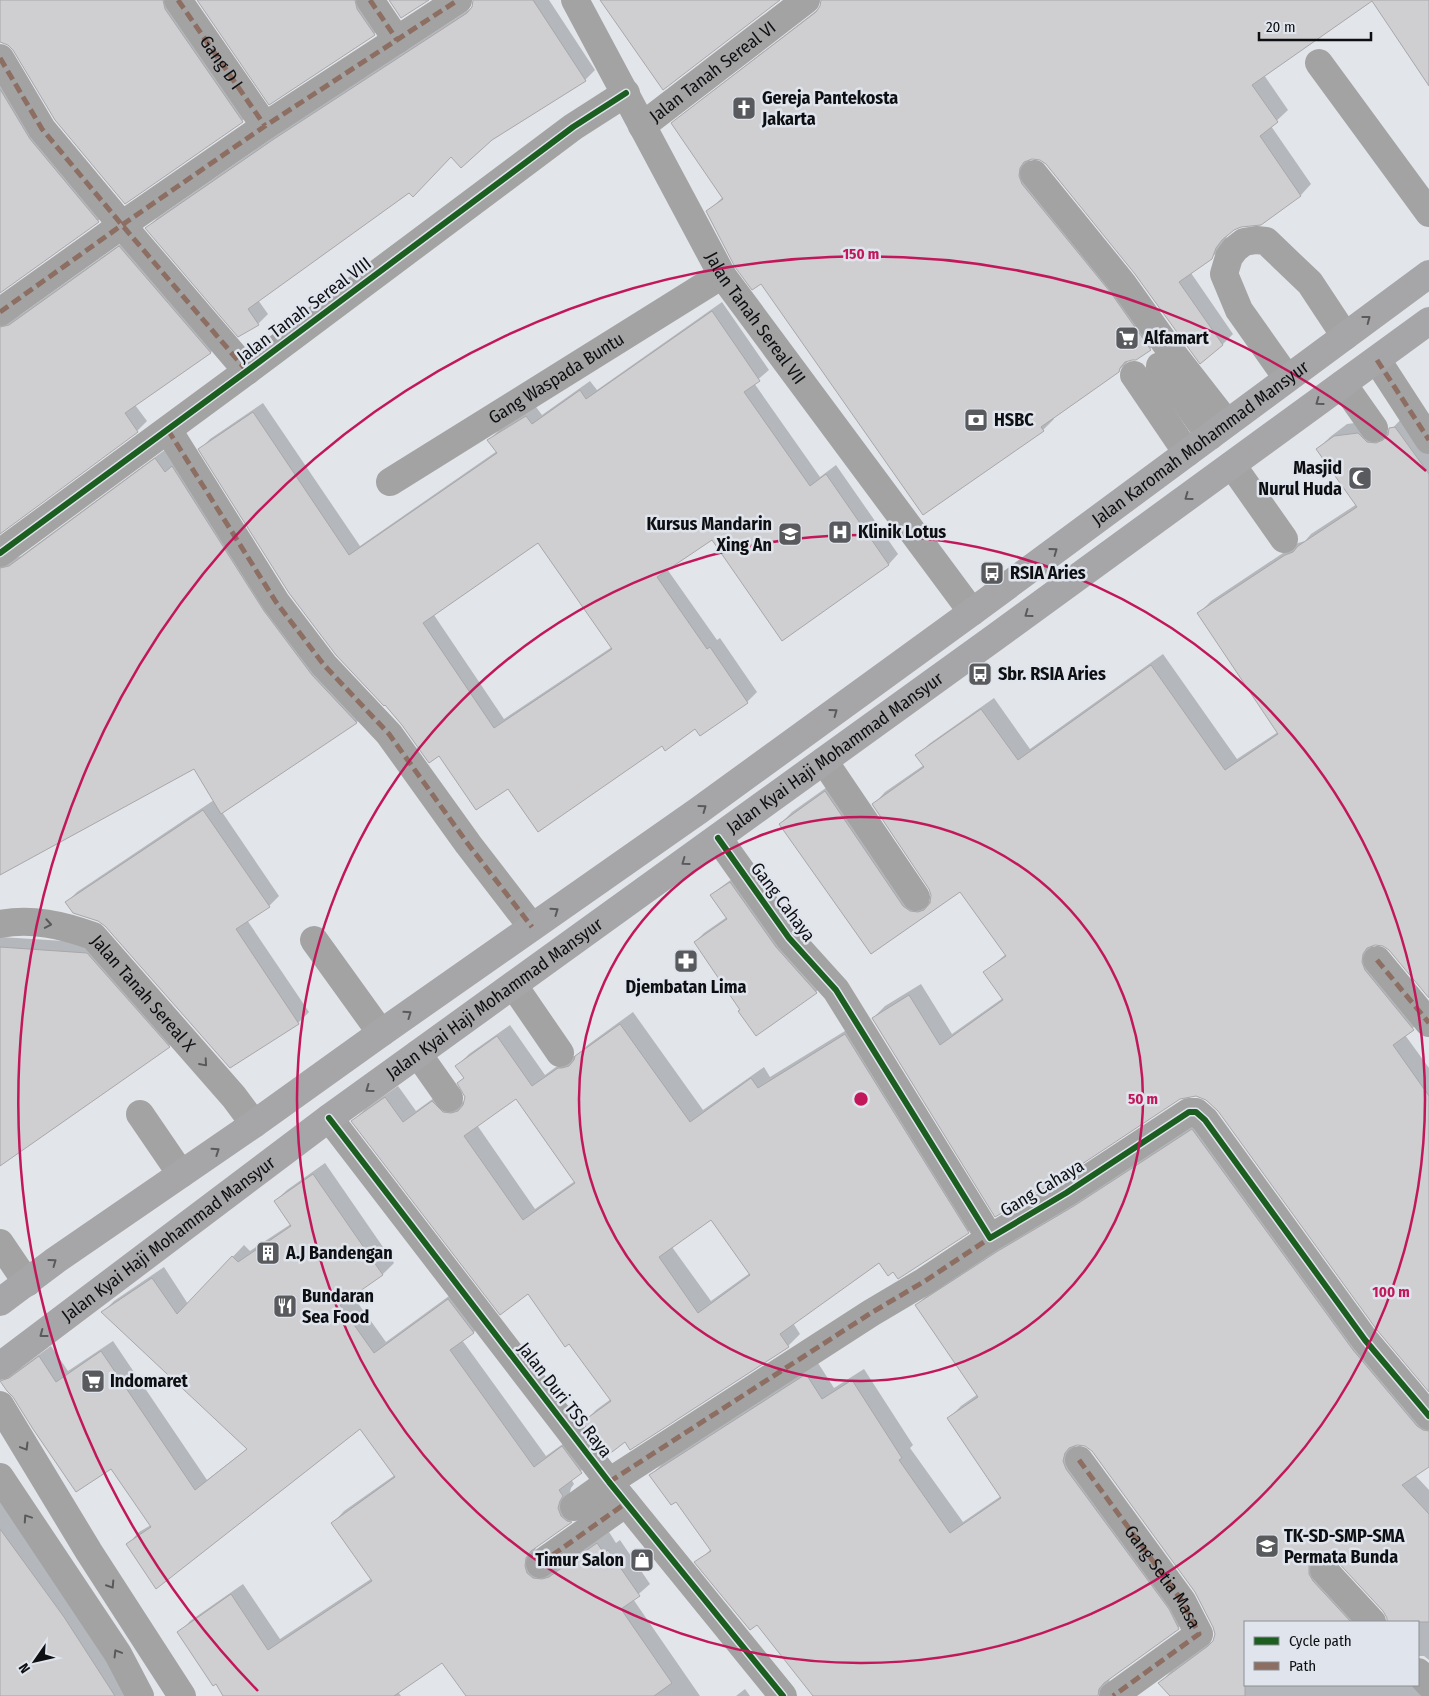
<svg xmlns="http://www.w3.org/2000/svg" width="1429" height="1696" font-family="'Fira Sans Condensed',sans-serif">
<rect width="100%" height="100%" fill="#e2e5ea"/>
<path fill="#0003" fill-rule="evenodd" d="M0 0H176L252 111 242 121 125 202 14 49 8 43 0 41Z
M199 0H368L384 25 374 34Z
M475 0H549L595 70 585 80 451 155 410 192 258 300 268 314 258 324 147 228 157 218 285 129 473 7Z
M822 0H1371L1264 75 1288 110 1271 126 1311 184 1301 195 1260 224 1241 225 1234 229 1227 236 1223 247 1211 258 1191 273 1233 334 1222 345 1136 273 1047 163 1040 158H1030L1029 166 1161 338 1150 349 1130 360 1118 371 1053 417 1054 419 1043 430 761 282 707 212 723 197 673 124 684 113 821 7Z
M0 62 108 211 98 221 0 291Z
M130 237 220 343 211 352 135 405 147 421 137 431 0 532V314L12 318 20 315Z
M722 302 769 370 754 383 820 477 836 465 898 554 889 564 783 639 712 538 667 569 717 640 720 638 757 692 747 702 700 734 696 727 662 744 508 787 439 754 200 449 210 439 263 403 360 546 497 451 489 440 499 430 536 407 542 415 590 381 597 390ZM539 542 612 647 504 719 434 615Z
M1403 417 1429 447V997L1390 949 1382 944H1373V950L1425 1017 1405 1035 1429 1068V1390L1219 1110 1206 1099 1196 1095 1180 1098 1057 1179 873 1018 885 1006 921 984 952 1034 1003 998 985 972 1006 954 960 890 872 953 780 824 792 812 837 780 922 900 932 901 930 888 874 804 885 792 924 765 917 756 929 744 994 698 1030 749 1163 654 1237 759 1278 732 1199 613 1211 601 1298 543 1305 541 1311 534 1357 504 1318 449 1330 437 1347 424 1370 421 1379 430 1389 432Z
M166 449 366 713 357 722 222 812 279 896 269 906 247 920 309 1012 298 1023 230 1067 106 925 67 902 77 892 214 800 195 768 0 873V554L13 559 21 556Z
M739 874 825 983 816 992 756 1034 742 1009 695 942 704 933 727 917 712 895 721 887Z
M0 937 97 943 179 1036 169 1046 0 1165Z
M633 1012 703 1110 764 1067 770 1077 858 1023 980 1220 968 1232 894 1271 880 1262 793 1323 800 1334 788 1346 625 1441 584 1422 596 1410 611 1399 570 1342 529 1293 353 1121 365 1109 398 1086 416 1111 445 1090 455 1101 465 1102V1077L457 1066 469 1054 510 1025 545 1075 571 1056H576L589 1044ZM516 1097 575 1181 535 1209 477 1125ZM712 1218 750 1273 711 1301 672 1247Z
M1204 1118 1429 1415V1465L1415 1475 1429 1490V1660L1424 1656H1418V1622H1388V1618L1385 1611 1336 1558 1330 1554 1321 1553 1320 1561 1374 1622H1245V1685H1418L1429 1696H1172L1160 1683 1171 1671 1214 1640 1216 1634 1214 1626 1196 1591 1093 1450 1086 1445 1076 1444 1075 1449 1190 1616 1178 1628 1110 1677 1109 1683 1096 1696H815L704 1556 711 1549 676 1500 651 1475 663 1463 818 1363 834 1388 864 1369 913 1445 910 1448 963 1522 1001 1496 949 1418 961 1406 978 1394 917 1305 929 1293Z
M325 1163 394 1263 383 1274 352 1295 386 1342 460 1288 485 1320 474 1332 462 1340 546 1456 574 1436 593 1461 571 1479 574 1484 571 1488 569 1496 582 1511 571 1521 536 1546 535 1553 554 1569 561 1566 609 1532 616 1543 620 1540 650 1584 633 1599 700 1696H467L443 1661 398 1692 401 1696H225L179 1633 190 1621 243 1584 280 1639 371 1579 333 1523 344 1511 395 1475 360 1427 128 1544 139 1532 151 1525 112 1467 14 1396 2 1381 13 1370 22 1367 51 1346 68 1371 113 1341 207 1480 248 1448 103 1312 114 1301 164 1267 188 1304 244 1245 250 1251 291 1224 275 1201 287 1190Z
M0 1498 136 1696H0Z
M745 1689 750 1696H736Z"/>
<path fill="#cfced0" stroke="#a8a7a9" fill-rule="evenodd" d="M0 0H163L165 9 243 122 125 204 55 120 13 50 8 45 0 42Z
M197 0H355L357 9 375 35 269 105Z
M389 0H429L401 18Z
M473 0H533L586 81 492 140 461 168 451 157 413 197 409 193 248 309 259 325 238 337 145 228 274 139 467 13 472 7Z
M600 0H780L663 90Z
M821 0H1429V86L1372 1 1252 85 1278 122 1260 136 1301 196 1261 225 1241 227 1234 230 1222 240 1216 248 1212 259 1179 282 1223 345 1200 364 1135 274 1046 164 1040 160 1032 159 1024 162 1020 168 1019 176 1022 184 1111 293 1151 350 1136 360H1132L1125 362 1120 368 1119 372 1041 427 1044 431 923 515 761 284 752 290 735 267 706 211 723 199 671 123 816 12 820 6Z
M0 89 30 139 99 222 0 293Z
M119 246 211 353 125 413 138 432 0 534V327L9 325Z
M712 311 760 381 744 392 810 486 826 474 889 565 782 641 712 540 657 577 707 649 710 647 748 703 700 736 695 729 665 751 662 746 538 832 508 789 476 810 439 756 429 763 402 725 385 705 384 706 336 655 289 593 198 449 253 412 349 555 497 453 487 440 526 416 532 424 580 390 586 399ZM538 543 612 649 494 728 423 623Z
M1395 427 1429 474V998L1389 950 1383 946 1375 945 1367 948 1363 954 1362 962 1365 970 1414 1030 1393 1045 1429 1096V1392L1377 1330 1218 1111 1206 1100 1196 1096 1180 1099 1058 1180 995 1217 872 1018 909 995 940 1045 1003 1000 983 972 1006 956 960 892 871 954 779 824 825 791 903 906 910 911 918 912 924 910 930 903 931 895 929 889 872 804 924 767 915 755 981 709 1018 760 1151 665 1225 770 1278 734 1197 613 1285 555 1293 552 1298 546 1357 507 1316 449 1334 436 1358 433 1367 442 1376 443 1383 440 1388 435 1389 428Z
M155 458 165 472 172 466 264 611 312 675 357 723 221 814 194 769 0 875V568L9 566Z
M203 810 270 907 236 929 299 1024 230 1068 105 926 98 921 73 913 65 902Z
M730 882 776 947 817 993 756 1036 738 1011 740 1010 694 942 727 919 710 895Z
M0 947 87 953 170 1047 0 1166Z
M620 1024 690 1122 751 1078 758 1088 845 1034 969 1233 898 1279 893 1272 888 1276 879 1263 780 1334 789 1347 630 1450 625 1442 608 1455 582 1422 611 1401 569 1344 565 1347 528 1294 500 1315 351 1121 385 1097 403 1122 432 1101 443 1112 451 1113 458 1111 463 1105 465 1097 457 1083 464 1078 455 1066 497 1036 532 1086 558 1068H562L569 1066 574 1060 575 1056ZM516 1099 575 1183 523 1220 464 1136ZM711 1220 750 1275 698 1313 659 1257Z
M1192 1129 1353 1350 1417 1426 1423 1430 1429 1431V1467L1402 1485 1429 1514V1622H1387V1618L1383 1611 1335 1559 1328 1555H1320L1314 1558 1309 1565V1574L1313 1581 1351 1622H1245V1696H1170L1158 1683 1208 1646 1213 1641 1215 1634 1213 1627 1195 1592 1092 1451 1085 1446 1077 1445 1069 1448 1065 1453 1063 1461 1066 1469 1169 1609 1179 1629 1104 1683 1099 1689 1098 1696H813L757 1625 750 1630 694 1562 711 1551 676 1502 671 1505 649 1475 806 1374 822 1399 852 1380 902 1458 899 1460 950 1533 1001 1498 947 1418 978 1397 915 1305 998 1251 1074 1206Z
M313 1174 383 1275 340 1305 374 1353 448 1299 474 1333 450 1350 534 1467 562 1446 582 1473 559 1490 563 1496 560 1501 558 1508 561 1516 567 1521 572 1522 531 1551 526 1558 525 1566 527 1573 533 1578 542 1579 549 1577 597 1543 604 1553 608 1550 640 1596 621 1609 672 1683 654 1696H466L442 1663 394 1696H223L216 1684 213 1686 177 1632 231 1594 268 1650 372 1581 331 1523 395 1477 360 1429 156 1589 126 1544 151 1527 111 1469 76 1492 33 1429 13 1397 7 1391 0 1381 9 1378 39 1356 56 1382 101 1351 195 1490 247 1449 101 1312 152 1278 177 1314 232 1256 238 1262 291 1226 274 1201Z
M0 1529 64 1617 115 1696H0Z"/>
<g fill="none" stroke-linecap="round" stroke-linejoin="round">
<g stroke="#a3a3a3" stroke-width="28">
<path id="s1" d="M178 0 265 126"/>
<path d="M370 0 397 40"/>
<path id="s2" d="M575 0 722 275 972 612"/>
<path d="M0 58 42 129 122 225 247 371"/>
<path d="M1319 63 1429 213"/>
<path id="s3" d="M642 126 806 0"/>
<path d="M1034 174 1123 284 1170 350 1227 423"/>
<path d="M0 312 122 225 265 126 458 0"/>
<path d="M1377 360 1429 440"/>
<path d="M1160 366 1210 436"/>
<path d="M1134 375 1187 453"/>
<path d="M1287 378 1239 310 1224 274 1229 257 1235 249 1244 242 1256 240 1266 241 1310 283 1345 336"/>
<path d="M1343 384 1374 428"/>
<path d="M168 430 276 602 324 665 389 734 468 844 532 927"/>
<path d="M1232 465 1284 539"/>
<path id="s4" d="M390 482 722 275"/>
<path d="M0 553 247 371 573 127 626 93"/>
<path d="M824 761 916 897"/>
<path d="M718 838 789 938 836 990 990 1238 1066 1193 1189 1112H1196L1205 1120 1365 1340 1429 1416"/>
<path id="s5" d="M0 924C32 918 62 925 93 936L234 1097 254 1124"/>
<path d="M314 940 381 1033"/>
<path d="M1377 960 1429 1023"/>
<path d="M514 986 560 1053"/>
<path d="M418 1054 449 1098"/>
<path d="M140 1114 181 1174"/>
<path d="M329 1118 609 1482 783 1696"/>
<path d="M0 1243 27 1283"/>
<path d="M0 1405 89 1552 182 1696"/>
<path id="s6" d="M1079 1460 1182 1601 1199 1634 1113 1696"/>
<path d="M0 1477 118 1654 140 1696"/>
<path d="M574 1507 609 1482 871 1313 925 1281 990 1238"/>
<path d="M540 1564 626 1503"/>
<path d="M1324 1570 1372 1622"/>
<path d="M1418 1672 1429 1684"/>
</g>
<g stroke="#a6a5a7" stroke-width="28">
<path id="s7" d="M0 1302 56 1260 254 1124 381 1033 698 811 972 612 1429 274"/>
<path id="s8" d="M0 1366 329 1118 994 638 1429 321"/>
</g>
<path stroke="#8d6e63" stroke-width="5" stroke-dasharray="10 5" stroke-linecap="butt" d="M178 0 265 126
M370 0 397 40
M0 58 42 129 122 225 247 371
M0 312 122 225 265 126 458 0
M1377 360 1429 440
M168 430 276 602 324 665 389 734 468 844 532 927
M1377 960 1429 1023
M1079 1460 1182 1601 1199 1634 1113 1696
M609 1482 871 1313 925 1281 990 1238
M540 1564 626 1503"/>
<g stroke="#dfe4ed" stroke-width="9">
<path id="cycleway" d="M0 553 247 371 573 127 626 93
M718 838 789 938 836 990 990 1238 1066 1193 1189 1112H1196L1205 1120 1365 1340 1429 1416
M329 1118 609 1482 783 1696"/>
</g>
<use href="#cycleway" stroke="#1b5e20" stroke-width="6"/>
</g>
<defs><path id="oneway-chevron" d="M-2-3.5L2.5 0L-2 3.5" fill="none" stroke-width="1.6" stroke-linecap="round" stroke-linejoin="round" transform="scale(1.25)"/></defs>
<g stroke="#5a5a5c">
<use href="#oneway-chevron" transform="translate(1367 319) rotate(-37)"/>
<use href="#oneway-chevron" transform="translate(1319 402) rotate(144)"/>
<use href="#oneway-chevron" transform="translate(1188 497) rotate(144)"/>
<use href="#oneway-chevron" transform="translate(1054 551) rotate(-36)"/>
<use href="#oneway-chevron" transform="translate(1028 614) rotate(144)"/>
<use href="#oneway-chevron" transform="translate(834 712) rotate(-36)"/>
<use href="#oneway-chevron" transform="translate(703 808) rotate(-36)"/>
<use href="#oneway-chevron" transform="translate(685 862) rotate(144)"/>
<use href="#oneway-chevron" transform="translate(555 911) rotate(-35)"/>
<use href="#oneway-chevron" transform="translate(408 1014) rotate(-35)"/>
<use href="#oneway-chevron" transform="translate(369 1089) rotate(144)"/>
<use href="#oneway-chevron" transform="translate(216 1151) rotate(-34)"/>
<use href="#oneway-chevron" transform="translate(53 1262) rotate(-36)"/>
<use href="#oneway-chevron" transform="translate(43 1334) rotate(143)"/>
</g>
<g stroke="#58595a">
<use href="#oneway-chevron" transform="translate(48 924) rotate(10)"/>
<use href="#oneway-chevron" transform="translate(204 1063) rotate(49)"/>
<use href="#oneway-chevron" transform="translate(25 1447) rotate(59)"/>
<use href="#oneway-chevron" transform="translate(27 1518) rotate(-124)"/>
<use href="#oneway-chevron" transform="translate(111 1585) rotate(57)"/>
<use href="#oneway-chevron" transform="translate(117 1653) rotate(-121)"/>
</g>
<g fill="none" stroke="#c2185b" stroke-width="2.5">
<circle cx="861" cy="1099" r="282"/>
<circle cx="861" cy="1099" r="564"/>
<path d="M258 1691A845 845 0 0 1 1426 471"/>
</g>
<defs>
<g id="church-square" transform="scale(1.25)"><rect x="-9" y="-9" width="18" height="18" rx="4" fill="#585a5e" stroke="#dfe4ed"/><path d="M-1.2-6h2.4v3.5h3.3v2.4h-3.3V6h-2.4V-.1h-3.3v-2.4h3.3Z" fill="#fff"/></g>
<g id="supermarket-square" transform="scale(1.25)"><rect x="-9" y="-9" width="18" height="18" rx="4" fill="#585a5e" stroke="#dfe4ed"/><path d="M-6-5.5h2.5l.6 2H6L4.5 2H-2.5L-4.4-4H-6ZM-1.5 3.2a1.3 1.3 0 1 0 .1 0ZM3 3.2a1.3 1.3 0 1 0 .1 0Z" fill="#fff"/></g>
<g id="bank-square" transform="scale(1.25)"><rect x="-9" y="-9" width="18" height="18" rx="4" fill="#585a5e" stroke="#dfe4ed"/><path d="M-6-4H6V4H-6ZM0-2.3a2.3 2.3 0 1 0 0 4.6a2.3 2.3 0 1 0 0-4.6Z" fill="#fff"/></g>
<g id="mosque-square" transform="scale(1.25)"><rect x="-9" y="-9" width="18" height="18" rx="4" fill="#585a5e" stroke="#dfe4ed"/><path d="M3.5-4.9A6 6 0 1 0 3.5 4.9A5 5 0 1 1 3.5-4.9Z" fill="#fff"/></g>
<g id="hospital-square" transform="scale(1.25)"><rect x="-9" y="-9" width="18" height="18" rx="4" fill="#585a5e" stroke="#dfe4ed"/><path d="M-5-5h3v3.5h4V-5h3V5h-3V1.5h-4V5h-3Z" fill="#fff"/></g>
<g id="school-square" transform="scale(1.25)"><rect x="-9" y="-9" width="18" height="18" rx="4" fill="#585a5e" stroke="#dfe4ed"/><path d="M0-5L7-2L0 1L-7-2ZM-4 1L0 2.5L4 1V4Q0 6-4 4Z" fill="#fff"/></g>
<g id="bus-square" transform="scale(1.25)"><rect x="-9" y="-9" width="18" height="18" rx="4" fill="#585a5e" stroke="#dfe4ed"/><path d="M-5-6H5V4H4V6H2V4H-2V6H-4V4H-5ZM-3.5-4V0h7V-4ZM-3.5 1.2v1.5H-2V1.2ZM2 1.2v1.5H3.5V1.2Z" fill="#fff"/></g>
<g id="pharmacy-square" transform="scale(1.25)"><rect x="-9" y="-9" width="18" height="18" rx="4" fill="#585a5e" stroke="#dfe4ed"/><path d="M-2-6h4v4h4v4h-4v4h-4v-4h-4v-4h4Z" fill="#fff"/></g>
<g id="building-square" transform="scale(1.25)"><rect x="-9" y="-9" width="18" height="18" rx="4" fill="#585a5e" stroke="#dfe4ed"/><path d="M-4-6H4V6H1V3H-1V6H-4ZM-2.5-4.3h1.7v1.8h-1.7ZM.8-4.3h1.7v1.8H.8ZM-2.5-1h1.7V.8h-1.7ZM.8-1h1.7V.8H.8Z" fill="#fff"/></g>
<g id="restaurant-square" transform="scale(1.25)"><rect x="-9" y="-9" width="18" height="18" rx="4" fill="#585a5e" stroke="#dfe4ed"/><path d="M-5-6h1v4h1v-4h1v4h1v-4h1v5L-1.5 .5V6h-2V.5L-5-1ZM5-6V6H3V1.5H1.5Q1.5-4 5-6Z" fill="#fff"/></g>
<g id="shop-square" transform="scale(1.25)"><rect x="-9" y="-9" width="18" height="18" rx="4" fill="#585a5e" stroke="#dfe4ed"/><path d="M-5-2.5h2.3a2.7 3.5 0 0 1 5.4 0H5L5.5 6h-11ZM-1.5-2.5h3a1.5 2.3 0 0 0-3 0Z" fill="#fff"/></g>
</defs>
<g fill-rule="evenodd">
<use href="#church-square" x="744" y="108"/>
<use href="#supermarket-square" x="1127" y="338"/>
<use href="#bank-square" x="976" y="420"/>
<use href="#mosque-square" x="1360" y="478"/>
<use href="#hospital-square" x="840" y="532"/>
<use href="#school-square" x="790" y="534"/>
<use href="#bus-square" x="992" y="573"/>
<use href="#bus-square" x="980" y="674"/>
<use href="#pharmacy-square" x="686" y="961"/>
<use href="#building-square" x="268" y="1253"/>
<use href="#restaurant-square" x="285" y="1306"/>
<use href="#supermarket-square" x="93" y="1381"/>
<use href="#school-square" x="1267" y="1546"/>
<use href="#shop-square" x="642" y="1560"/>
</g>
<g text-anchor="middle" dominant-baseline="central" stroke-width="5" stroke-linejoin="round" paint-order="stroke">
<g font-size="18" fill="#0e0f12" stroke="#dfe4ed">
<text stroke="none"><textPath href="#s1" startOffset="76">Gang D I</textPath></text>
<text stroke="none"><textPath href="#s3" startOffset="89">Jalan Tanah Sereal VI</textPath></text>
<text transform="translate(304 310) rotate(-37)">Jalan Tanah Sereal VIII</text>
<text stroke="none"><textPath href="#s2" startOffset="366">Jalan Tanah Sereal VII</textPath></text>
<text stroke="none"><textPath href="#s4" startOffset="196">Gang Waspada Buntu</textPath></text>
<text stroke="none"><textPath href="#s7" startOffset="1476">Jalan Karomah Mohammad Mansyur</textPath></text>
<text stroke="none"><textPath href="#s8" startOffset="1036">Jalan Kyai Haji Mohammad Mansyur</textPath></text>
<text transform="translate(783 902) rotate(53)">Gang Cahaya</text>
<text stroke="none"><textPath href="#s5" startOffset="171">Jalan Tanah Sereal X</textPath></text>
<text stroke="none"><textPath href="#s8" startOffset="616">Jalan Kyai Haji Mohammad Mansyur</textPath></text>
<text transform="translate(1042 1188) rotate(-31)">Gang Cahaya</text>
<text stroke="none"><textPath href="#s8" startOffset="211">Jalan Kyai Haji Mohammad Mansyur</textPath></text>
<text transform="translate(565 1400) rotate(52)">Jalan Duri TSS Raya</text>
<text stroke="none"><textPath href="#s6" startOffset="144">Gang Setia Masa</textPath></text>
</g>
<g font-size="18" font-weight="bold" fill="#0e0f12" stroke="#dfe4ed" text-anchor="start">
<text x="762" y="98">Gereja Pantekosta<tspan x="762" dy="21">Jakarta</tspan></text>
<text x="1144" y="338">Alfamart</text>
<text x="994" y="420">HSBC</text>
<text x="1342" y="468" text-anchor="end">Masjid<tspan x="1342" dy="21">Nurul Huda</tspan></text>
<text x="772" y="524" text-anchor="end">Kursus Mandarin<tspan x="772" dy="21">Xing An</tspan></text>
<text x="858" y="532">Klinik Lotus</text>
<text x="1010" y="573">RSIA Aries</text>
<text x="998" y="674">Sbr. RSIA Aries</text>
<text x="686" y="987" text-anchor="middle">Djembatan Lima</text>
<text x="286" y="1253">A.J Bandengan</text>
<text x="302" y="1296">Bundaran<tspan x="302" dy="21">Sea Food</tspan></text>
<text x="110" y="1381">Indomaret</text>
<text x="1284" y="1536">TK-SD-SMP-SMA<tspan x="1284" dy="21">Permata Bunda</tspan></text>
<text x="624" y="1560" text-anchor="end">Timur Salon</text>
</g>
</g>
<circle cx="861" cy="1099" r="8" fill="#c2185b" stroke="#dfe4ed" stroke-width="2.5"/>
<g font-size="15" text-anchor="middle" font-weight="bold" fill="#c2185b" stroke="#dfe4ed" stroke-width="5" stroke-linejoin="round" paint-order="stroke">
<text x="861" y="259">150 m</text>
<text x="1143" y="1104">50 m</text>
<text x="1391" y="1297">100 m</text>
</g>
<rect x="1244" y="1621" width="175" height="65" fill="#dfe4ed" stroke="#8b8f95"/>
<rect x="1254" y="1637" width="25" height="8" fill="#1b5e20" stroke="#8b8f95"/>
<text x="1289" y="1646" font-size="15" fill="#0e0f12">Cycle path</text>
<rect x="1254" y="1662" width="25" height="8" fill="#8d6e63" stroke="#8b8f95"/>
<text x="1289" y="1671" font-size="15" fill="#0e0f12">Path</text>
<g transform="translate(35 1661) rotate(236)" stroke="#dfe4ed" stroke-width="4" paint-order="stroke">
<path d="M0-4L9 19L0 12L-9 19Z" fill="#0e0f12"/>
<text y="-8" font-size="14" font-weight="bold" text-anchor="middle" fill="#0e0f12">N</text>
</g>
<path d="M1259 32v8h112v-8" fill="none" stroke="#0e0f12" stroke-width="2.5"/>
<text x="1266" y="32" font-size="15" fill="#0e0f12" stroke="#dfe4ed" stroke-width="4" paint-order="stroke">20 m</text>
</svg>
